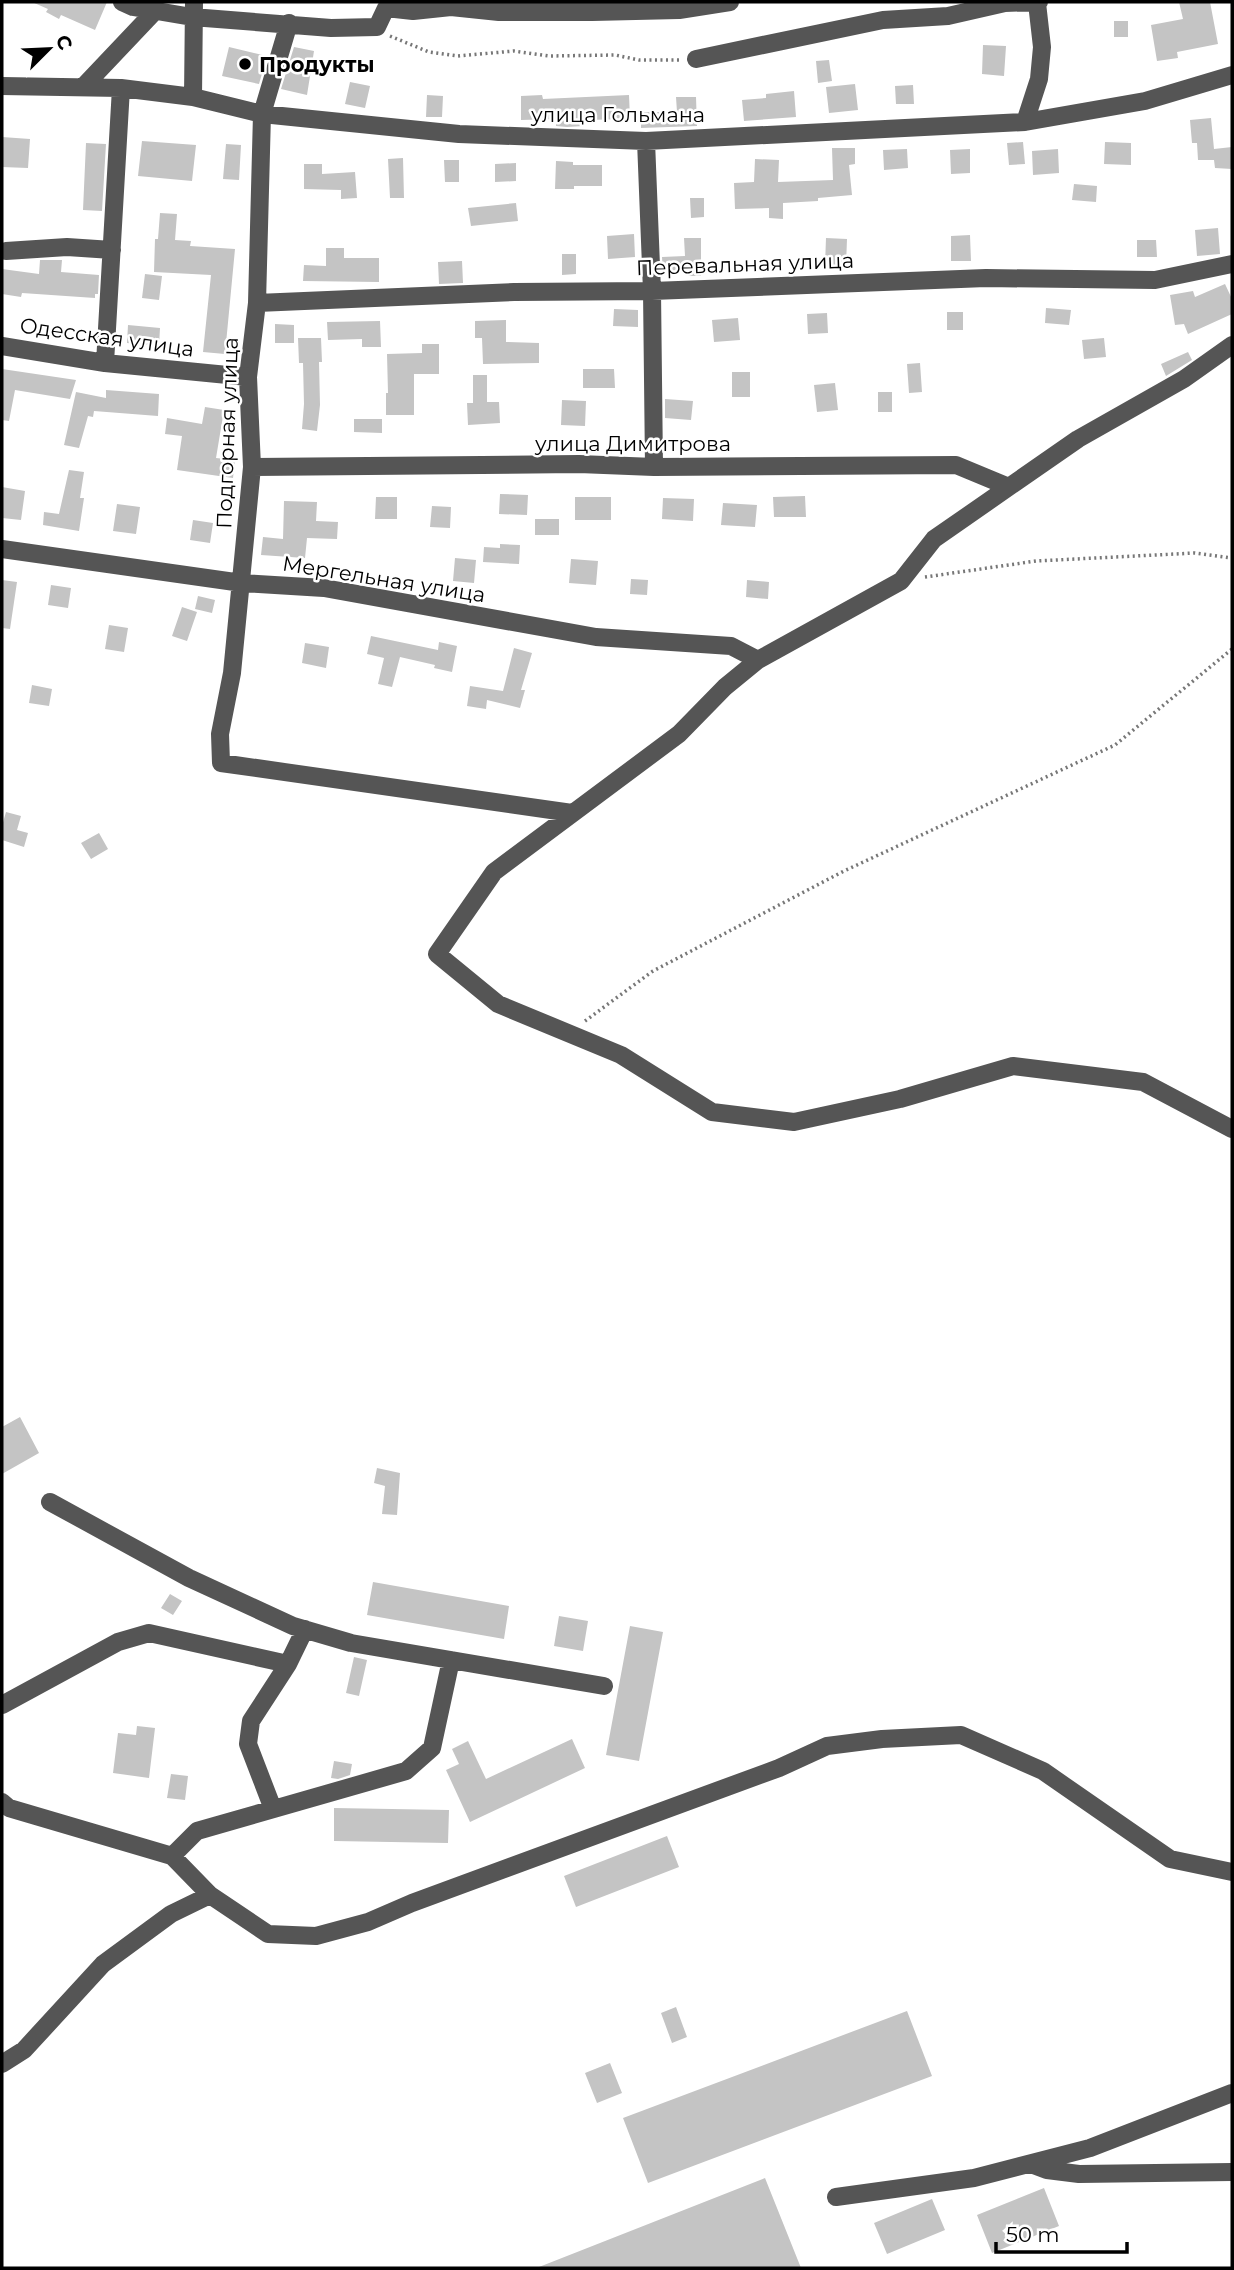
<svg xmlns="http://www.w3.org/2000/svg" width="1234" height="2270" font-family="Montserrat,sans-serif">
<rect width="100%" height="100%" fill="#fff"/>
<path fill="#c4c4c4" d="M32 2H107L95 30 61 15 59 19 46 12 48 9Z
M1179 2H1210L1218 44 1177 52 1178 58 1157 61 1151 25 1183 19Z
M1114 21H1128V37H1114Z
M983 45 1006 46 1004 76 982 74Z
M229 47 267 56 259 84 222 76Z
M294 47 314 51 307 95 281 89Z
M829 60 832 81 818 83 816 61Z
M350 82 370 86 365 108 345 104Z
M855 84 858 110 829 113 826 87Z
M913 85 914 104H896L895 86Z
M794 91 796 117 744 121 742 100 766 98V94Z
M427 95 443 96 442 117H426Z
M542 95 543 99 629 95 630 119 584 120V126L567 127 556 126V119L521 120V96Z
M676 97H696L697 126 641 128V112H677Z
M1211 118 1214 149 1232 147V169L1215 168 1214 160H1198L1197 143H1192L1190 120Z
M2 137 30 139 28 168 2 167Z
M142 141 196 145 192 181 138 176Z
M1023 142 1025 164 1009 165 1007 143Z
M1105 142 1131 143V165L1104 164Z
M86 143 106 144 102 211 83 210Z
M226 144 241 145 239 180 223 179Z
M832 148H855V164L849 165 852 195 818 198V201L783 203V219L769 218V208L735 209 734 183 754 182 755 159 779 160 778 182 833 180Z
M907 149 908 168 884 170 883 150Z
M970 149V173L951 174 950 150Z
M1058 149 1059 173 1033 175 1032 151Z
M403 158 404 198H390L388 159Z
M444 160H459V182H445Z
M556 161 573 162V165H602V186H574V189H555Z
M516 163V181L495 182V164Z
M304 164H322V174L355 172 357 198 341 199V190L304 189Z
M1074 184 1097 186 1096 202 1072 200Z
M690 198H704V217L691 218Z
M516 203 518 221 471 226 468 208Z
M160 213 177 214 175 240 191 241 190 246 235 249 225 354 203 352 211 275 154 272 155 239H158Z
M1218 228 1220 254 1197 256 1195 230Z
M634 234 635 257 608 259 607 236Z
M970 235 971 261H951V236Z
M684 238H701V276H685V273H663L662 257 685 256Z
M826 238 847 239 846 266 825 265Z
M1137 240H1156L1157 257H1137Z
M326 248H344V258H379V282L303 281 304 265 326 266Z
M562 254H576V274L562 275Z
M40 260H62L61 272 99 275 98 294H95V298L22 293 21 297 2 294V269L39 274Z
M462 261 463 283 439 284 438 262Z
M145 274 162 276 159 300 142 298Z
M1225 284 1232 299V314L1188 334 1184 324 1175 325 1170 295 1193 291 1195 297Z
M1046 308 1071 310 1069 325 1045 323Z
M614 309 638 310V327L613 326Z
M947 312H963V330H947Z
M827 313 828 333 808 334 807 314Z
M738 318 740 340 714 342 712 320Z
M506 320V342L539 343V363L483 364 482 338H475V321Z
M380 321 381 347H362V339L328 340 327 322Z
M275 324 294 325V343H275Z
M128 325 160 328 159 346 127 343Z
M298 338H321L322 362H319L320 405 317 431 302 429 304 404 303 363H299Z
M1104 338 1106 357 1084 359 1082 340Z
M422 344H439V374H414V415H386V393H388L387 354 422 353Z
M1188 352 1192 360 1166 376 1161 364Z
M920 363 922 392 909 393 907 364Z
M2 369 76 380 70 399 15 390 9 421 2 420Z
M583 369H614L615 388H583Z
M732 372H750V397H732Z
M473 375H487V402H499L500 423 468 425 467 403H473Z
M835 383 838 410 817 412 814 385Z
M106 390 159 394 158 416 94 411 93 417 88 416 79 448 64 445 76 392 106 398Z
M878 392H892V412H878Z
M665 399 693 401 691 420 665 418Z
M562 400 586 401 585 426 561 425Z
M205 407 224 410 216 458 235 460 233 478 177 470 182 436 165 434 167 418 202 424Z
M354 419H382V433L354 432Z
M69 470 84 472 80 498H84L79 531 43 525 44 512 59 514Z
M2 487 25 491 21 520 2 518Z
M500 494 528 495 527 515 499 514Z
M805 496 806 517H774L773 497Z
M376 497H397V519H375Z
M575 497H611V520H575Z
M663 498 694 499 693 521 662 519Z
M284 501 317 502 316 521 338 522 337 539 307 538 305 558 261 555 263 537 283 539Z
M723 503 757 505 755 527 721 525Z
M117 504 140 507 136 534 113 531Z
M432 506 451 507 450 528 430 527Z
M535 519H559V535H535Z
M193 520 213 523 210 543 190 540Z
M500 544 520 545 519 564 483 562 484 547 500 548Z
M455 558 476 560 474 583 453 581Z
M571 559 598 561 596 585 569 583Z
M631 579 648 580 647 595 630 594Z
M2 580 17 582 10 629 2 628Z
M747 580 769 582 768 599 746 597Z
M51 585 71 588 68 608 48 605Z
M198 596 215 600 212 613 195 609Z
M182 607 197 612 187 641 172 636Z
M109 625 128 628 124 652 105 649Z
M371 636 438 650 439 642 457 646 452 672 434 668 435 665 400 657 392 687 378 684 384 658 367 654Z
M305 643 329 647 326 668 302 663Z
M514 648 532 653 521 690H525L520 708 487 700 486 709 467 706 470 686 503 691Z
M32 685 52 689 49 706 29 703Z
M6 812 21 816 17 830 28 833 24 847 2 840V826Z
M99 833 108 849 91 859 81 843Z
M20 1417 39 1453 2 1474V1427Z
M377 1468 400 1473 397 1515 382 1514 385 1486 374 1483Z
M373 1582 509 1606 504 1639 367 1615Z
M170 1594 182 1601 173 1615 161 1608Z
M559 1616 588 1621 583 1651 554 1646Z
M630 1626 663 1632 639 1761 606 1755Z
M354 1657 367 1660 359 1696 346 1693Z
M137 1726 155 1728 149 1778 113 1773 118 1733 136 1735Z
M572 1739 585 1768 470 1822 446 1770 459 1764 452 1749 468 1741 486 1779Z
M334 1761 352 1764 350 1775 338 1779 331 1778Z
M171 1774 188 1776 185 1800 167 1798Z
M334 1808 449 1810 448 1843 334 1841Z
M667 1836 679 1867 576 1907 564 1876Z
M676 2007 687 2037 672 2043 661 2013Z
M907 2011 932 2076 648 2183 623 2118Z
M610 2063 622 2093 597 2103 585 2073Z
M765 2178 801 2268H539V2267Z
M1044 2188 1059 2226 992 2253 977 2215Z
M932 2199 945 2230 887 2254 874 2223Z"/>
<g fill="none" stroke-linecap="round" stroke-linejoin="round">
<path stroke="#777" stroke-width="3.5" stroke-dasharray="2 3.5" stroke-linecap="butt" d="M390 36 429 52 458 56 514 51 549 56 615 55 639 60H679
M925 577 1036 561 1195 553 1232 558
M585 1021 653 971 844 871 1115 745 1232 649"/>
<path stroke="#555" stroke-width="18" d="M122 2 133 7 192 17 331 28 377 27 386 8 413 11 451 7 499 12H592L679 10 730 2
M289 23 262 114 257 303 248 377 252 467 232 673 220 734 221 763 572 813
M696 59 883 20 948 16 1005 3 1039 2
M2 86 121 88 193 97 262 114 459 134 646 141 1025 122 1145 101 1232 75
M83 87 155 11
M193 97 194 2
M1025 122 1039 79 1042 47 1037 3
M646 141 652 291 654 467
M6 251 67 247 112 250
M257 303 514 292 652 291 986 278 1155 280 1232 264
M1232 345 1184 379 1078 439 934 539 901 581 758 660 725 687 679 734 494 872 437 954 498 1004 621 1055 712 1112 794 1122 900 1099 1013 1066 1143 1082 1232 1129
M2 346 105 363 248 377
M105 363 121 88
M252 467 579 464 654 467 956 465 1009 487
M2 549 242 583 324 588 596 637 731 646 758 660
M50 1502 189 1578 293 1626 351 1643 604 1686
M2 1705 118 1642 149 1633 288 1664
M2 1802 9 1808 172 1856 210 1895 268 1934 316 1936 368 1922 412 1903 779 1768 827 1746 882 1739 961 1735 1043 1771 1170 1859 1232 1872
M273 1809 248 1744 251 1721 288 1664 305 1629
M172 1856 197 1831 406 1771 432 1748 451 1660
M2 2064 24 2050 103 1964 171 1914 210 1895
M1031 2164 1047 2170 1079 2174 1232 2172
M836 2197 974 2178 1090 2148 1232 2093"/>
</g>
<circle fill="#000" stroke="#fff" stroke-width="2.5" cx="245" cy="64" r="7"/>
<g text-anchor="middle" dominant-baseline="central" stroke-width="5" stroke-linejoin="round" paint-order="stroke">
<g font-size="21" font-weight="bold" fill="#000" stroke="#fff" text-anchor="start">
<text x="259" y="64">Продукты</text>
</g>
<g font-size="21" fill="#000" stroke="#fff">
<text x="618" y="114">улица Гольмана</text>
<text transform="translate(745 264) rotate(-2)">Перевальная улица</text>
<text transform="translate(107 337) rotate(8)">Одесская улица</text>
<text transform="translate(227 433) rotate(-88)">Подгорная улица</text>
<text x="633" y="443">улица Димитрова</text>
<text transform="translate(384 579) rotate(9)">Мергельная улица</text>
</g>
</g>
<rect width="1234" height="2270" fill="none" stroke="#000000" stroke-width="7"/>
<g transform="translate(49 49) rotate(66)" stroke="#ffffff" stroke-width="5" paint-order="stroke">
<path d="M0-5L12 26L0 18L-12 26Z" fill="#000000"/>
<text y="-10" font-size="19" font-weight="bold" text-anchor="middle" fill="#000000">С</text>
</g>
<path d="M996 2242v10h131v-10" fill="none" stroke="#000000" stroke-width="3.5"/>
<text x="1006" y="2242" font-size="21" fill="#000000" stroke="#ffffff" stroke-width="5" paint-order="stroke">50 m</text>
</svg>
